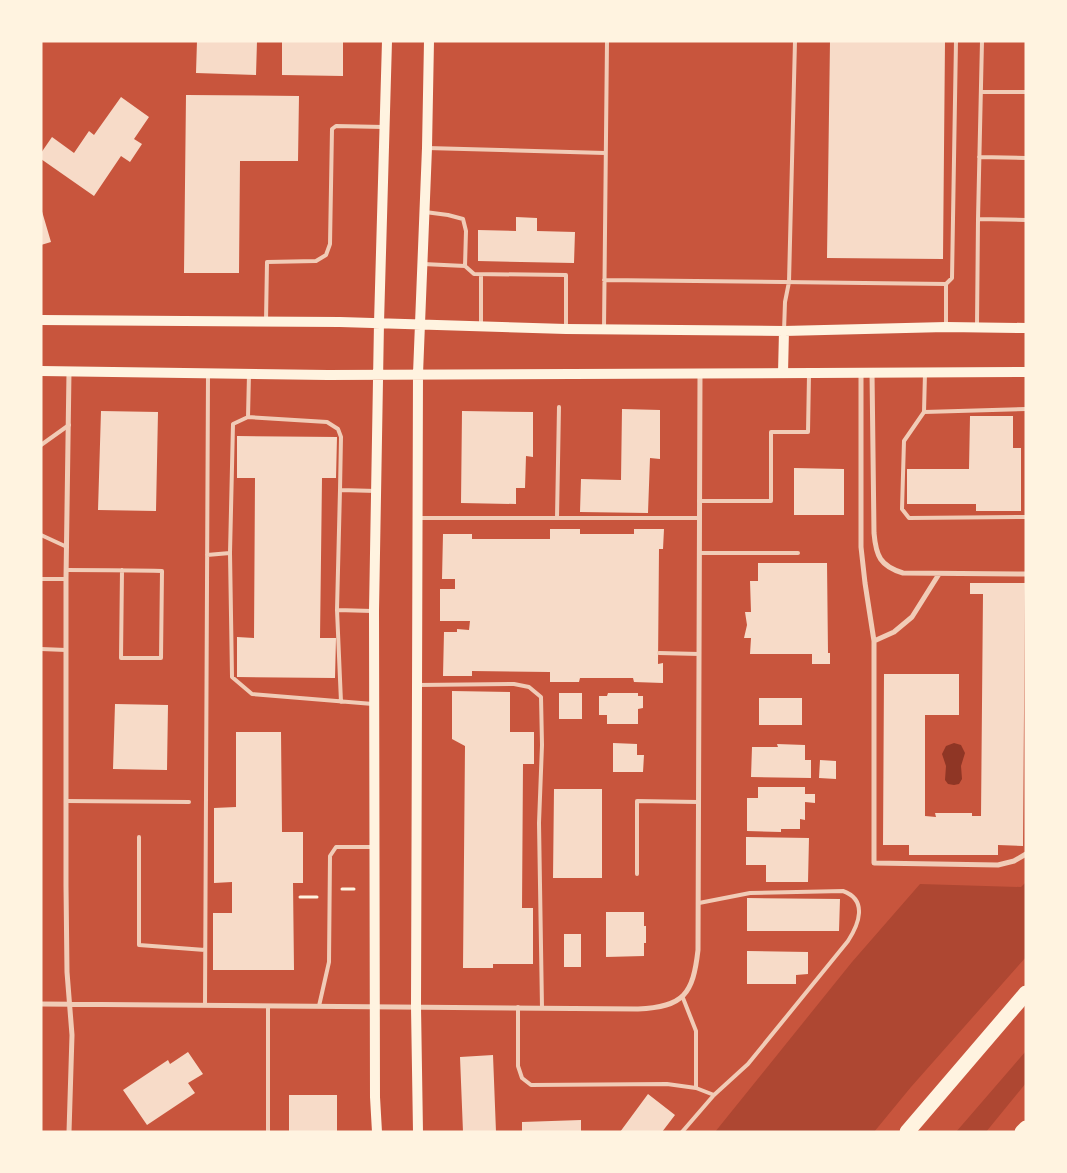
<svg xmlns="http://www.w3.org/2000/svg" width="1067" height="1173" font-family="'Noto Sans',sans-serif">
<rect width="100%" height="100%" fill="#c8553d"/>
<path fill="#ae4732" d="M1026 882V957L911 1087 874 1132H715L852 962 920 884 1021 887Z
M1026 1051V1083L986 1132H956Z"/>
<path fill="#8f3625" d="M954 743 961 745 965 753 961 766 962 779 959 784 954 785 948 784 945 780 946 766 942 754 946 746Z"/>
<path fill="#f7dbc8" d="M197 41H257L256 75 196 73Z
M282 41H343V76L282 75Z
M830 41H945L943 259 827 258Z
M186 95 299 96 298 161H240L239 273H184Z
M121 97 149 117 134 139 142 144 130 162 121 156 94 196 41 159V153L52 137 74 153 89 131 94 135Z
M41 208 51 242 41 245Z
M516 217 537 218V231L575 232 574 263 478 261V230L516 231Z
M622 409 660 410V459L650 458 648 513 580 512 581 479 621 480Z
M101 411 158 412 156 511 98 510Z
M462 411 533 412V457L526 456 525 488H516V504L461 503Z
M970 416H1013V448H1021V511H976V504H907V469H969Z
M237 436 337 437 336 478H322L320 638H336L335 678 237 677V637L254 638 255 478H237Z
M794 468 844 469V515H794Z
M550 529H580V534H634V529H664L663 549H659L658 664 663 663V683L634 682 633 678H580L579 682H550V672L472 671V676H443L444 632H457V629L469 630 470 621H440V589H455V579H442L443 534H472V539H550Z
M758 563H827L828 653H830V664H812V654H750L751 638H744L747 625 745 612H751L750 581H758Z
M970 583H1025L1023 846 998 845V855H909V845H883L884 674H959V715H925V816L936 817 935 813H972V816H981L983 594H970Z
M452 691 510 692V732H534V764H523L522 908H533V964H493V968H463L465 746 452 739Z
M559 693H582V719H559Z
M608 693H638V696H643V708L638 709V724H607V715H599V696H607Z
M759 698H802V725H759Z
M115 704 168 705 167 770 113 769Z
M236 732H281L282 832H303V883H293L294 970H213V913H232V882L214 883V808L236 807Z
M613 743 637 744V755H644L643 772H613Z
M777 744 805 745V760H811V778L751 777 752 747H778Z
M820 760 836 761V779L819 778Z
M758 787H805V794H815V803L805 802V820L800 819V829H781V832L747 831V798H758Z
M554 789H602V878H553Z
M746 837 809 838 808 882H766V865H746Z
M747 898 840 899 839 931H747Z
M606 912H644V926H646V943H644V956L606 957Z
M564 934H581V967H564Z
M747 951 808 952V974L796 975V984H747Z
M188 1052 203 1074 188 1083 195 1093 147 1125 123 1090 168 1060 170 1064Z
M493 1055 496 1132H463L460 1057Z
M648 1094 675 1115 662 1132H620Z
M289 1095H337V1132H289Z
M581 1120V1132H522V1122Z"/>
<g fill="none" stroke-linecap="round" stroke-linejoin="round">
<path stroke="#fff3e0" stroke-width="3" d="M342 889H354
M300 897H317"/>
<path stroke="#f1ccb7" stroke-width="4" d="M982 41 978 219 1026 220
M981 92H1026
M427 148 605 153
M979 157 1026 158
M423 264 465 266 466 231 463 219 448 215 425 212
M465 266 474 274 566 275V328
M604 280 946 284
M266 321 267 262 316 261 326 255 330 244 332 129 336 126 383 127
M481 325V275
M946 325V284L952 278 956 41
M977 326 978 219
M604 329 607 41
M784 331 785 302 789 282 795 41
M925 373 924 412 1026 409
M249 374 248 417 327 422 338 429 341 437 340 490 376 491
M924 412 904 441 902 509 909 518 1026 517
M41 445 69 425
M340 490 337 610 341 702
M699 501H771V432H808L809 375
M418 518H699
M557 518 559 407
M41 535 67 547
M230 553 233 424 248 417
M699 553H798
M207 555 230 553 232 677 252 694 373 704
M66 570C98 570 130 570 162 571L161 658H121L122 570
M41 579H66
M337 610 372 611
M41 649 66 650
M659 653 699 654
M418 685 514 684 529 687 541 697 542 745 539 823 542 1008
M66 801 189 802
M139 837V945L205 950
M637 874V801L698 802
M683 998 696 1031V1088
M205 1005 208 375
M319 1006 329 962 330 856 336 847H372
M518 1007V1066L522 1078 531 1085 667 1084 696 1088 714 1095
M268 1132V1006
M682 1132 714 1095 748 1064 848 941C859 924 868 900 843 891L750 893 699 903"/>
<path stroke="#f1ccb7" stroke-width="5" d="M861 372V547L865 583 874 641V863L998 865 1014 861 1026 854
M872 372 874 533C876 556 880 566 903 573L1026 574
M874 641 894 632 912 617 939 574
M41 1004 638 1009C684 1007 693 994 698 950L700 374
M69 1132 72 1035 67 972 66 886V579L69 372"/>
<path stroke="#fff3e0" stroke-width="10" d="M41 320 340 322 566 329 784 331 946 327 1026 328
M41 371 328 375 1026 372
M783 373 784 331
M377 1132 375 1097 374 611 379 323 387 41
M418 1132 416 1007 418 374 427 148 429 41"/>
<path stroke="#fff3e0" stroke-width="15" d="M907 1132 1026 993
M1022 1132 1026 1128"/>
</g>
<rect width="1067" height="1173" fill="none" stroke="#fff3e0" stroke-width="85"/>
</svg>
